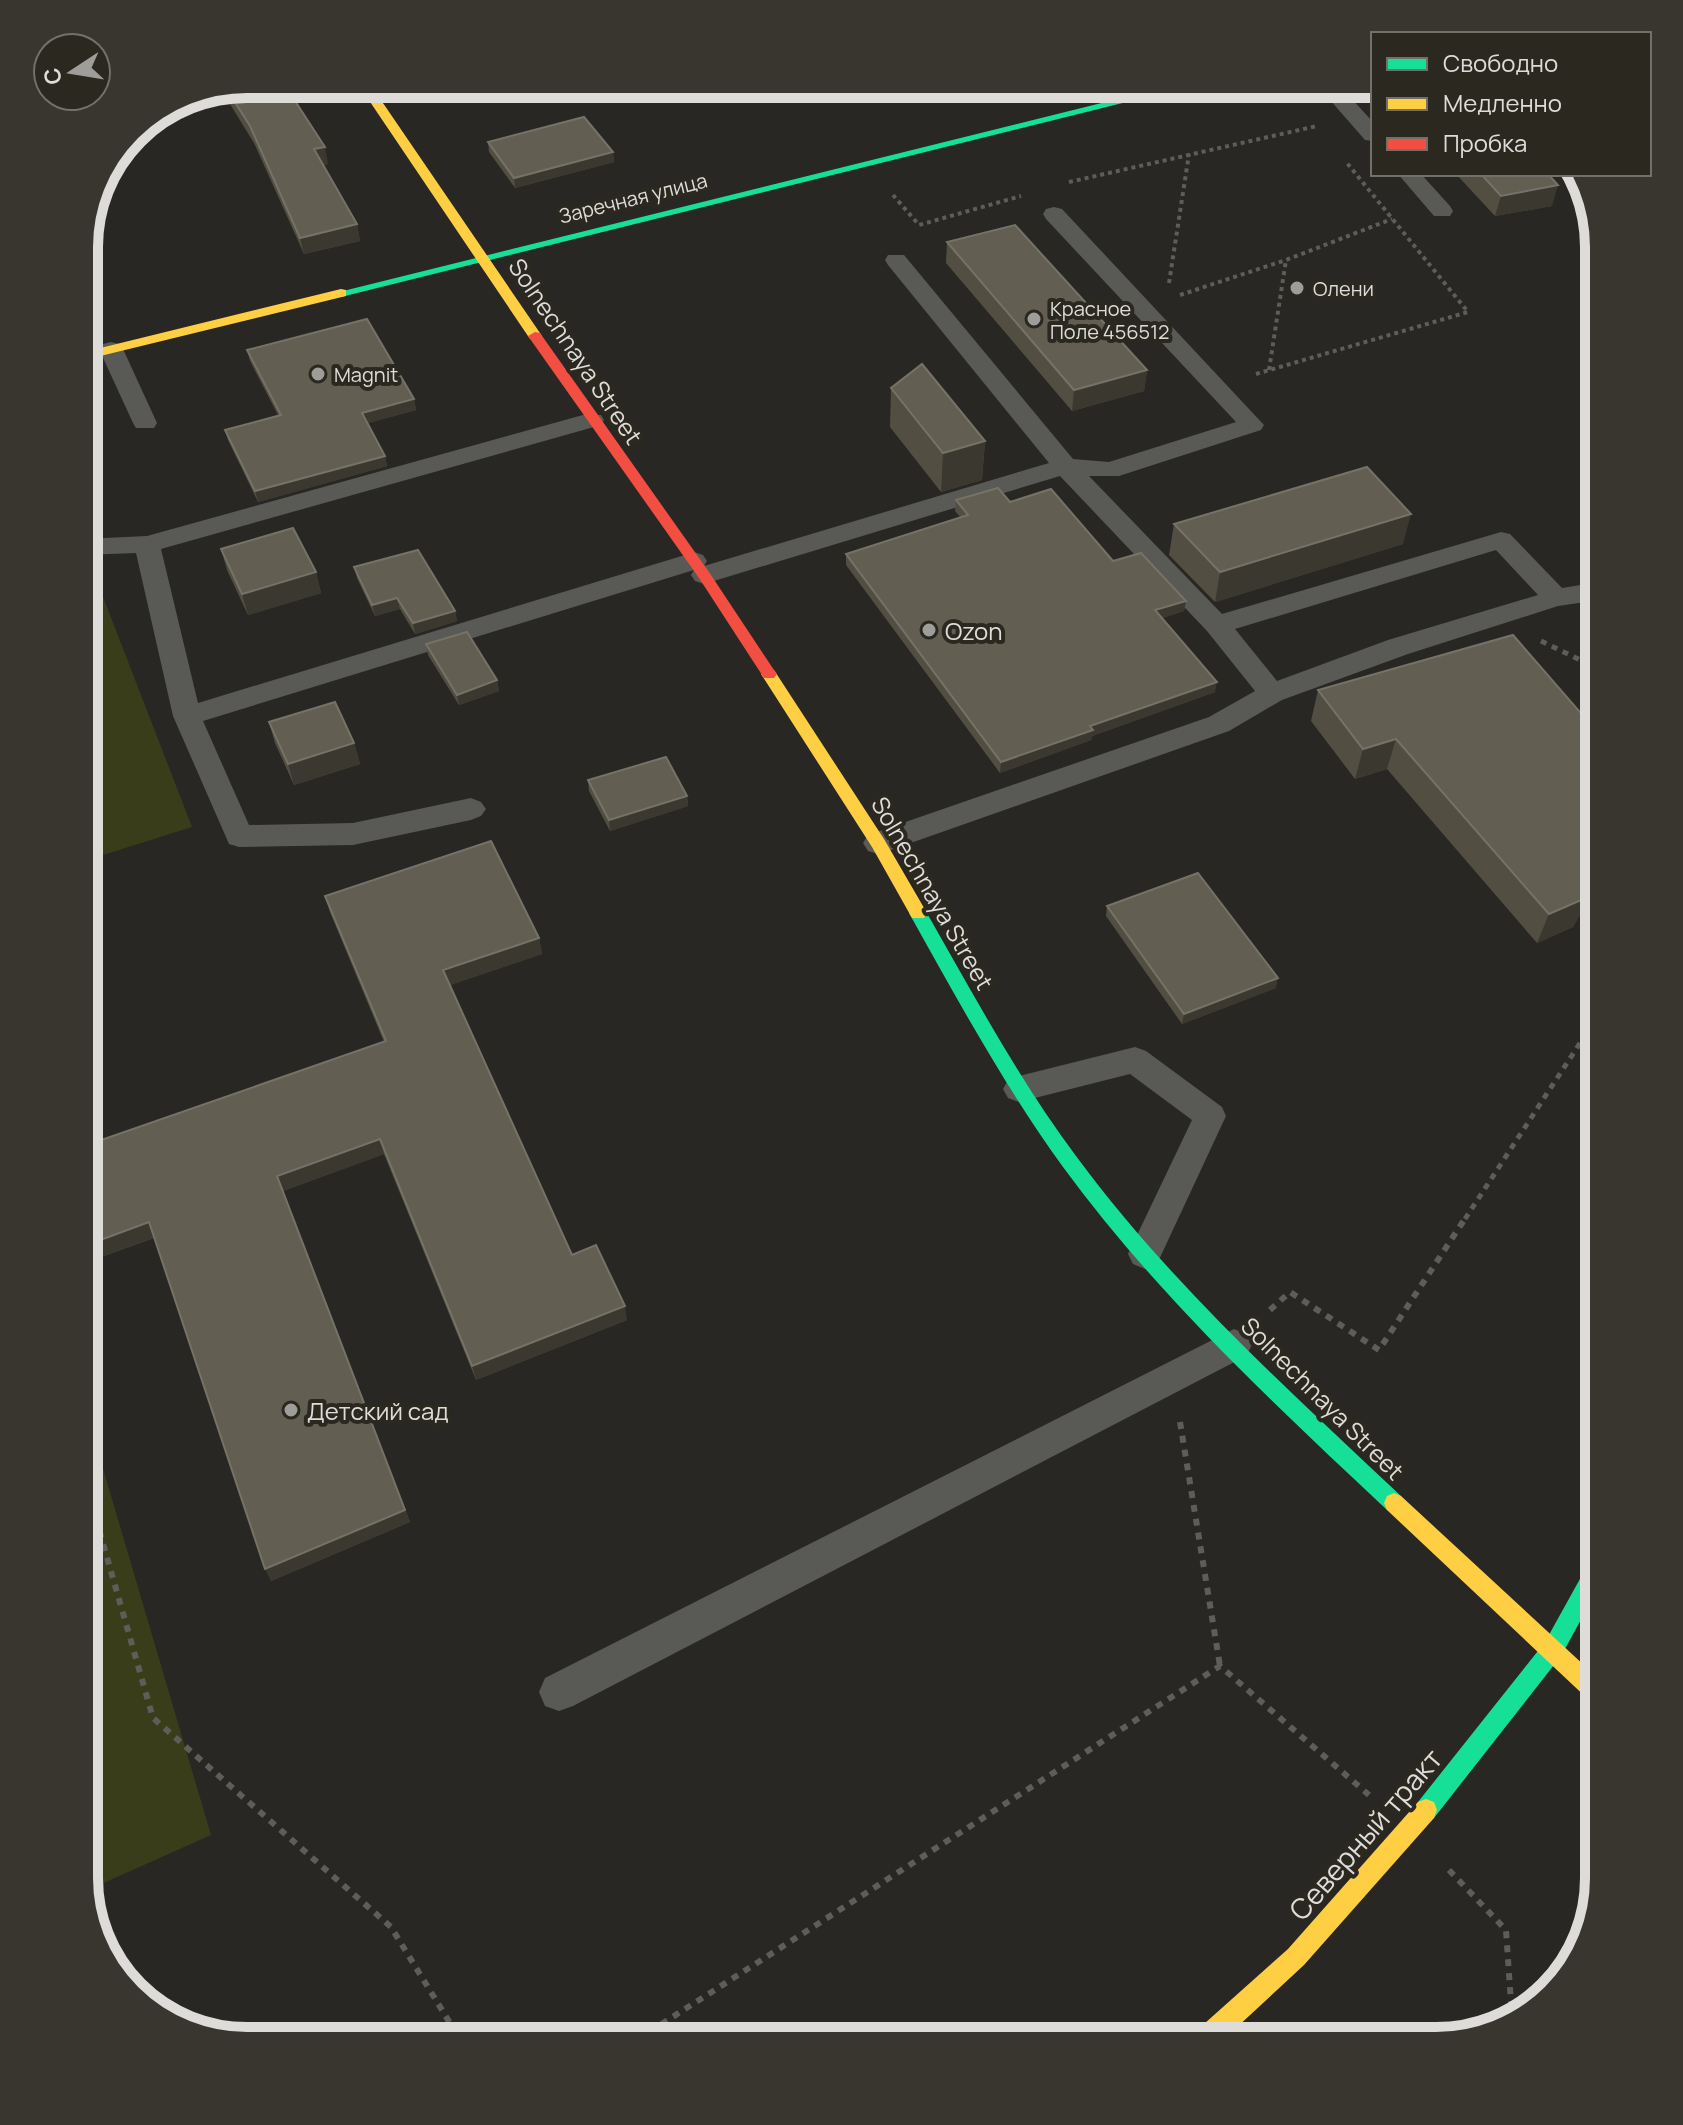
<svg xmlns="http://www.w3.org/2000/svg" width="1683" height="2125" font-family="Manrope,sans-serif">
<rect width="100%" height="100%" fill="#282723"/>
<path fill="#3a3d19" d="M100 589 192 827 84 861V594Z
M84 1404 211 1835 88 1890 84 1878Z"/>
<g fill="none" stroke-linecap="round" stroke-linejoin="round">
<path stroke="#5e5d59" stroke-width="4" stroke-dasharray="4 4" stroke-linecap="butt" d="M1233 91 1260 84
M1069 182 1317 126
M893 195 919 225 1021 196
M1169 283 1189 154
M1180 295 1286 260 1392 219
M1269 370 1286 260
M1256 374 1468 312 1347 163"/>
<path stroke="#5e5d59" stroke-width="5" stroke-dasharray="6 6" stroke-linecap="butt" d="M1541 641 1599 669
M1465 1219 1599 1014"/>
<path stroke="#5e5d59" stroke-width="6" stroke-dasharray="7 7" stroke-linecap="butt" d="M1270 1310 1290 1292 1379 1350 1466 1217
M1180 1422 1220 1666
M84 1477 153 1718 391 1927 461 2041
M1449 1870 1506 1930 1512 2018
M623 2041 657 2027 1220 1666 1369 1795"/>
<path fill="#595955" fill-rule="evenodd" d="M1316 84H1338L1373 122V141L1365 140Z
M1398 174H1421L1450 206 1453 211 1450 216H1434Z
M1054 207 1062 209 1264 425 1261 430 1119 476H1089L1222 614 1501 532 1510 534 1562 588 1599 582V600L1558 606 1408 654 1282 700 1229 731 888 851 878 854 868 851 863 843 868 835 1209 717 1255 691 1207 631 1060 476 704 584 695 581 691 575 694 570 203 721 249 825 353 823 471 798 481 802 486 809 481 816 471 820 353 845 239 847 229 844 173 716 136 553 84 555V539L147 536 583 415H601L604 420 601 425 161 549 198 703 685 555 694 552 703 555 707 561 704 566 1049 463 888 265 885 260 888 255H904L1073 459 1109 462 1236 422 1046 219 1043 214 1046 209ZM1496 550 1538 595 1388 640 1277 681 1235 629Z
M111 342 119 344 123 349 157 423 154 428H136L133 423 99 349 103 344Z
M1135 1047 1146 1051 1222 1107 1226 1116 1157 1264 1145 1269 1133 1264 1128 1254 1192 1120 1130 1074 1019 1102 1008 1098 1003 1089 1008 1080 1019 1076Z
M1234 1329 1246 1334 1252 1345 1246 1356 573 1706 559 1711 545 1706 539 1692 545 1678Z"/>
<path fill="#16e098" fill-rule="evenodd" d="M1178 84H1199L341 297 335 293Z
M918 907 924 908C972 992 1018 1078 1076 1156 1169 1282 1287 1389 1401 1496L1404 1503 1401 1510 1394 1513 1387 1510C1272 1402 1156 1294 1063 1167 1005 1087 957 999 909 913Z
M1599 1556V1587L1561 1656 1434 1818 1426 1821 1418 1818 1415 1810 1418 1802 1545 1642 1591 1559Z"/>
<path fill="#ffcf43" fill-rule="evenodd" d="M358 84H370L542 336 540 339H530Z
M341 289 346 290V296L84 360V352Z
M769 669 774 670 884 839 927 913 924 918H912L872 847 761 674Z
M1394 1493 1401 1496 1599 1679V1705L1591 1702 1387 1510 1384 1503 1387 1496Z
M1426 1799 1434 1802 1437 1810 1434 1818 1304 1965 1222 2041H1192L1195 2032 1288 1949 1418 1802Z"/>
<path fill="#f24e42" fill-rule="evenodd" d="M535 332 540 333 709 572 774 670 777 674 774 678H764L699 578 528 336Z"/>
</g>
<path fill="#524f42" d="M247 84 328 164 323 165 357 224 360 241 304 254 254 143 222 91 221 89Z
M488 142 613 152 614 162 515 188 489 152Z
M1456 174H1548L1552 206 1495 216Z
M947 242 1147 370 1144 391 1072 411 946 263Z
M247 350 414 399 416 410 368 423 385 456 387 466 258 502 228 440 225 430 278 415 250 361Z
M891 388 985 441 982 480 941 492 890 427Z
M956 500 1010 502 1113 561 1186 601 1184 611 1162 618 1215 692 1092 736 1091 740 1000 773 846 565V554L961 518 955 511Z
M1174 524 1403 544 1215 602 1169 555Z
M221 549 316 572 321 593 248 615 227 570Z
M354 567 455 611 457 621 415 634 400 609 375 616 357 578Z
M426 644 497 680 499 691 459 705 428 655Z
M1318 690 1599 734V880L1573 927 1537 943 1387 769 1355 779 1311 721Z
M269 722 354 743 360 764 294 785 275 743Z
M588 780 687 796 688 806 610 831 589 791Z
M325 896 539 938 542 954 450 985 572 1255 627 1320 476 1380 384 1154 283 1191 410 1522 271 1581 154 1238 90 1261 84 1249V1146L384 1042 330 912Z
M1107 906 1276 988 1182 1024 1106 916Z"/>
<path fill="#3b382f" d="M325 147 328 164 318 166 314 149Z
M613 152 614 162 515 188 514 178Z
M1558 185 1552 206 1495 216 1501 196Z
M357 224 360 241 304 254 300 238Z
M1147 370 1144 391 1072 411 1074 390Z
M414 399 416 410 365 424 362 413Z
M985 441 982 480 941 492 943 453Z
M385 456 387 466 258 502 255 491Z
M1411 514 1403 544 1215 602 1220 572Z
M316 572 321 593 248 615 242 594Z
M397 598 400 609 375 616 372 605Z
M1186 601 1184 611 1154 621 1155 610Z
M455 611 457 621 415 634 413 623Z
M497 680 499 691 459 705 457 695Z
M1217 682 1215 692 1092 736 1091 740 1000 773 1001 762 1090 726Z
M1396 739 1387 769 1355 779 1363 749Z
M354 743 360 764 294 785 288 764Z
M687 796 688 806 610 831 609 820Z
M1599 874V880L1573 927 1537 943 1549 914Z
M539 938 542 954 447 986 443 970Z
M1278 978 1276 988 1182 1024 1184 1014Z
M380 1139 384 1154 283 1191 410 1522 271 1581 265 1569 277 1176Z
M149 1222 156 1237 90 1261 84 1249V1246Z
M625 1306 627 1320 476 1380 472 1366Z"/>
<path fill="#625e52" stroke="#757267" stroke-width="2" d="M247 84H284L325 147 314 149 357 224 300 238 250 126 226 88Z
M584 117 613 152 514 178 488 142Z
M1481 174H1548L1558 185 1501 196Z
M1015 225 1147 370 1074 390 947 242Z
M367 319 414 399 362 413 385 456 255 491 225 430 281 415 247 350Z
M922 364 985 441 943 453 891 388Z
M1367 467 1411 514 1220 572 1174 524Z
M998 488 1010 502 1051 489 1113 561 1141 553 1186 601 1155 610 1217 682 1090 726 1093 730 1001 762 846 554 968 515 956 500Z
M293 528 316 572 242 594 221 549Z
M418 550 455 611 413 623 397 598 372 605 354 567Z
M467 632 497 680 457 695 426 644Z
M1513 635 1599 734V874L1586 898 1549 914 1396 739 1363 749 1318 690Z
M335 702 354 743 288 764 269 722Z
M666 757 687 796 609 820 588 780Z
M491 841 539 938 443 970 572 1255 596 1245 625 1306 472 1366 380 1139 277 1176 405 1510 265 1569 149 1222 84 1246V1146L386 1041 325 896Z
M1198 873 1278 978 1184 1014 1107 906Z"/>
<g fill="#9e9d99" stroke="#2b2820" stroke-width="3">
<circle cx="1297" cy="288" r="8"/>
<circle cx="1034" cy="319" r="8"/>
<circle cx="318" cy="374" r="8"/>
<circle cx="929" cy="630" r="8"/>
<circle cx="291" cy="1410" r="8"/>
</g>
<g text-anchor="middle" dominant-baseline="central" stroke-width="8" stroke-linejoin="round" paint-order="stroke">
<g font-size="20" fill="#dedcd8" stroke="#2b2820">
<text transform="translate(633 198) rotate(-14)">Заречная улица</text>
</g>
<g font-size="20" fill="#dedcd8" stroke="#2b2820" text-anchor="start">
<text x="1313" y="288">Олени</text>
<text x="1050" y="308">Красное<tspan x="1050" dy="23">Поле 456512</tspan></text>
<text x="334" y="374">Magnit</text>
</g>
<g font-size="24" fill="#dedcd8" stroke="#2b2820">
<text transform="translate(576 351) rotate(56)">Solnechnaya Street</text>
<text transform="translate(933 893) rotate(60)">Solnechnaya Street</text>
<text transform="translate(1323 1398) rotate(45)">Solnechnaya Street</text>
</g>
<g font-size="24" fill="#dedcd8" stroke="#2b2820" text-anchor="start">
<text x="945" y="630">Ozon</text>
<text x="307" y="1410">Детский сад</text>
</g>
<g font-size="28" fill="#dedcd8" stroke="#2b2820">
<text transform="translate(1365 1834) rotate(-49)">Северный тракт</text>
</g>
</g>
<path d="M0 0H1683V2125H0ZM247 98H1436A149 149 0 0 1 1585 247V1878A149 149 0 0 1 1436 2027H247A149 149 0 0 1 98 1878V247A149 149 0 0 1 247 98Z" fill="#39362f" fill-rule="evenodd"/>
<path fill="none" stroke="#dedcd8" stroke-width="10" d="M247 98H1436A149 149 0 0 1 1585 247V1878A149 149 0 0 1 1436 2027H247A149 149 0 0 1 98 1878V247A149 149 0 0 1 247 98Z"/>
<rect x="1371" y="32" width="280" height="144" fill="#2b2820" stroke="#73706a" stroke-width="2"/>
<rect x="1387" y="58" width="40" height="12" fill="#16e098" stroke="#73706a" stroke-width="2"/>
<text x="1443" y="72" font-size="24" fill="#dedcd8">Свободно</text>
<rect x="1387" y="98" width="40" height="12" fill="#ffcf43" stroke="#73706a" stroke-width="2"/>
<text x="1443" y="112" font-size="24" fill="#dedcd8">Медленно</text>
<rect x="1387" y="138" width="40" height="12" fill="#f24e42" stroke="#73706a" stroke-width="2"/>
<text x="1443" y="152" font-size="24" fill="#dedcd8">Пробка</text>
<g transform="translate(72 72) rotate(258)"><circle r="38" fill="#2b2820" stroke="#73706a" stroke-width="2"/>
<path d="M0-6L14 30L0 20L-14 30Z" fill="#9e9d99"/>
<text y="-12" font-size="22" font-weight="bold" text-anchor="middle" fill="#dedcd8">С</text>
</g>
</svg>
